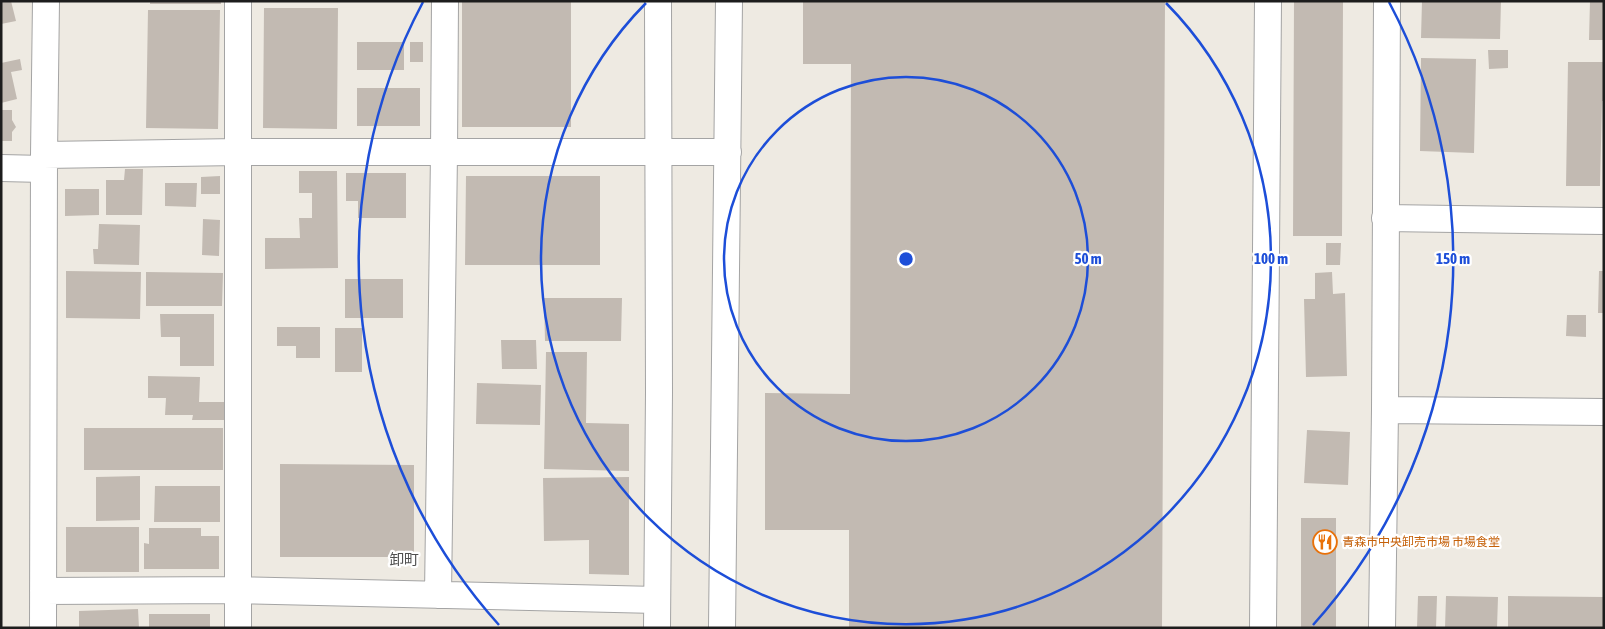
<svg xmlns="http://www.w3.org/2000/svg" width="1605" height="629" font-family="'Asap Condensed','Noto Sans JP',sans-serif">
<rect width="100%" height="100%" fill="#eeeae2"/>
<path fill="#c2bab2" d="M1 1H11L16 21 1 24Z
M150 1H221V4H150Z
M462 1H571V127H462Z
M803 1H1165L1162 628H849V530H765V393L850 394 851 64H803Z
M1294 1H1343L1342 236H1293Z
M1422 1H1501L1500 39 1421 38Z
M1590 1H1604V40H1589Z
M264 8H338L337 129 263 128Z
M148 10H220L218 129 146 128Z
M357 42H404V70H357Z
M410 42H423V62H410Z
M1488 50H1508V68L1489 69Z
M1421 58 1476 59 1474 153 1420 151Z
M20 59 22 70 11 72 17 99 1 103V63Z
M1568 62H1604V101H1602L1600 186H1566Z
M357 88H420V126H357Z
M1 110H12V120L16 127 12 132V141H1Z
M125 169H143L142 215H106V180H124Z
M299 171H337L338 268 265 269V238H300L299 218H312V193H299Z
M346 173H406V218H358V201H346Z
M220 176V194H201V177Z
M466 176H600V265H465Z
M165 183H197L196 207 165 206Z
M65 189H99V215L65 216Z
M203 219 220 220 219 256 202 255Z
M99 224 140 225 139 265 94 264 93 249H98Z
M1326 243H1341L1340 265H1326Z
M66 271 141 272 140 319 66 318Z
M1599 271H1604V313H1598Z
M146 272 223 273 222 306H146Z
M1332 272 1333 294 1345 293 1347 376 1306 377 1304 299H1315V273Z
M345 279H403V318H345Z
M544 298H622L621 341H545Z
M160 314H214V366H180V337H161Z
M1567 315H1586V337L1566 336Z
M277 327H320V358H296V346H277Z
M335 328H362V372H335Z
M501 340H536L537 369H502Z
M546 352H587L586 423 629 424V471L544 469Z
M148 376 200 377 199 402H224V420H192L193 415H165L166 398H148Z
M477 383 541 385 540 425 476 424Z
M84 428H223V470H84Z
M1307 430 1350 432 1348 485 1304 483Z
M280 464 414 465V557H280Z
M140 476V520L96 521V477Z
M629 477V575L589 574V540L544 541 543 478Z
M155 486H220V522H154Z
M1301 518H1336V628H1301Z
M66 527H139V572H66Z
M149 528H201V536H219V569H144V543L149 544Z
M1418 596H1437L1436 628H1417Z
M1446 596 1498 597 1497 628H1445Z
M1508 596 1604 597 1603 628H1508Z
M138 609 139 628H79V611Z
M149 614H210V628H149Z"/>
<g fill="none" stroke-linecap="round" stroke-linejoin="round">
<g stroke="#a4a4a4" stroke-width="28">
<path id="minor" d="M44 155 238 152H728
M1 168 44 169
M1385 218 1604 221
M1385 410 1604 412
M43 591 238 590 657 600
M438 595 444 153 445 1
M43 628 44 155 46 1
M238 628V1
M657 628 659 392 658 1
M722 628 729 1
M1263 628 1268 1
M1382 628 1385 410 1387 1"/>
</g>
<use href="#minor" stroke="#fff" stroke-width="26"/>
</g>
<g fill="none" stroke="#1d4ed8" stroke-width="2.5">
<circle cx="906" cy="259" r="182"/>
<path d="M1166 3A365 365 0 1 1 646 3"/>
<path d="M499 625A547 547 0 0 1 423 2M1389 2A547 547 0 0 1 1313 625"/>
</g>
<defs>
<g id="restaurant-ring" transform="scale(1.25)"><circle r="9.5" fill="#fff" stroke="#e8710a" stroke-width="1.5"/><path d="M-5-6h1v4h1v-4h1v4h1v-4h1v5L-1.5 .5V6h-2V.5L-5-1ZM5-6V6H3V1.5H1.5Q1.5-4 5-6Z" fill="#e8710a"/></g>
</defs>
<g fill-rule="evenodd">
<use href="#restaurant-ring" x="1325" y="542"/>
</g>
<g text-anchor="middle" dominant-baseline="central" stroke-width="4.5" stroke-linejoin="round" paint-order="stroke">
<g font-size="12" fill="#c56008" stroke="#fff" text-anchor="start">
<text x="1342" y="542">青森市中央卸売市場 市場食堂</text>
</g>
<g font-size="15" fill="#505050" stroke="#fff">
<text x="404" y="559">卸町</text>
</g>
</g>
<circle cx="906" cy="259" r="8" fill="#1d4ed8" stroke="#fff" stroke-width="2.5"/>
<g font-size="15" text-anchor="middle" font-weight="bold" fill="#1d4ed8" stroke="#fff" stroke-width="4.5" stroke-linejoin="round" paint-order="stroke">
<text x="1088" y="264">50 m</text>
<text x="1271" y="264">100 m</text>
<text x="1453" y="264">150 m</text>
</g>
<rect width="1605" height="629" fill="none" stroke="#1d1d1d" stroke-width="5"/>
</svg>
